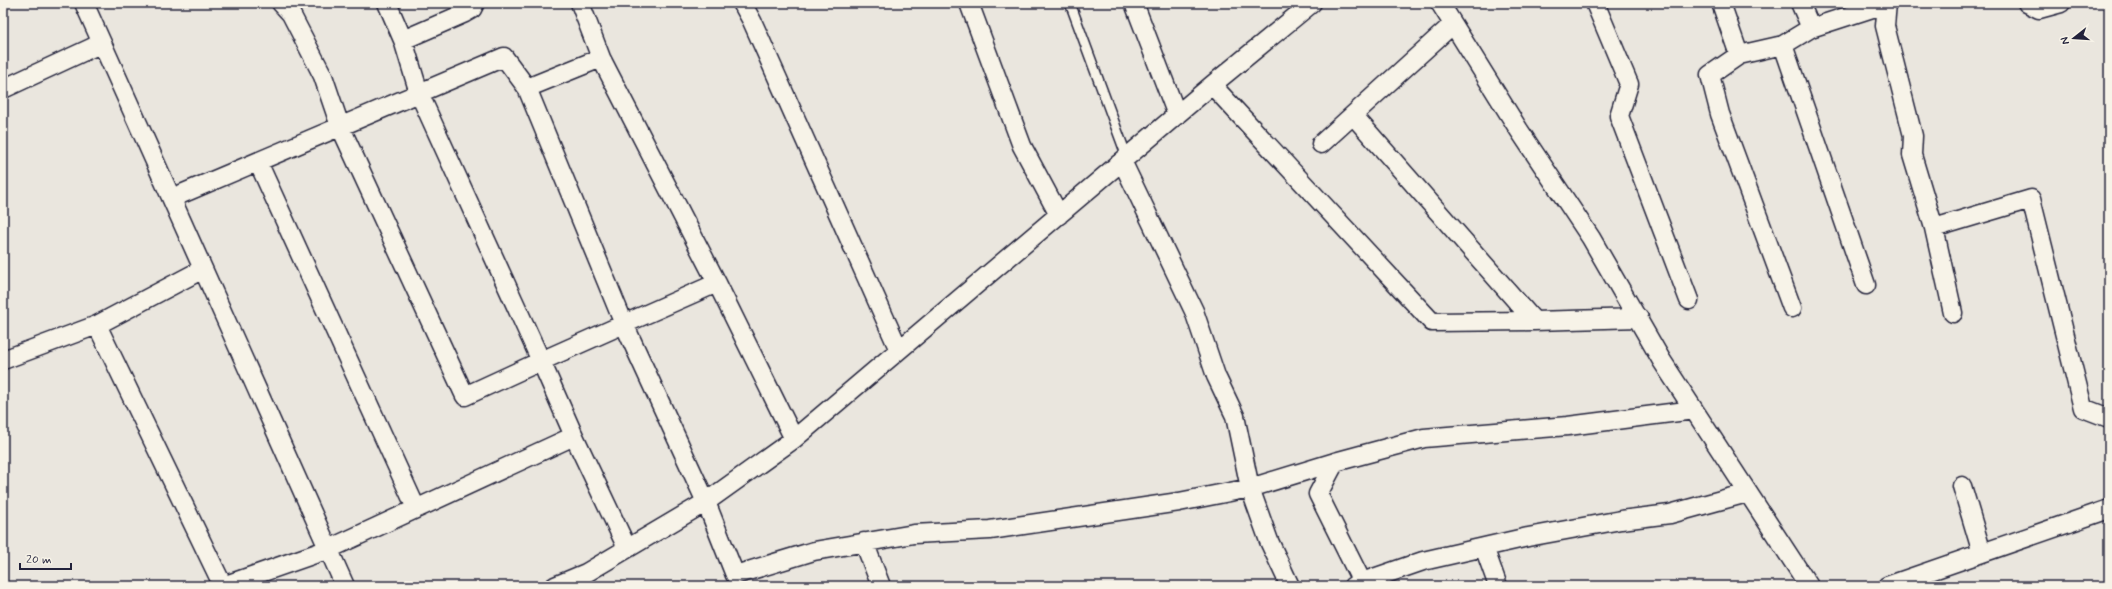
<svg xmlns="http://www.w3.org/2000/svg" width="2112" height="589" font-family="Mynerve,sans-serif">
<rect width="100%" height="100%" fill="#eae6de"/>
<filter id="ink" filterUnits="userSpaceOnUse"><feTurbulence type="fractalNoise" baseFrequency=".025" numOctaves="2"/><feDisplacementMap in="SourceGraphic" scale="8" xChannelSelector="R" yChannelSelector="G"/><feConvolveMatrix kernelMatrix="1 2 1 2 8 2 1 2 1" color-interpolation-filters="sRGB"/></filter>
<g filter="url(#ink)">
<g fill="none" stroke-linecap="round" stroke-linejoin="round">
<g stroke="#22223b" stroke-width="12">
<path id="service" d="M1070 3 1127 157"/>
</g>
<g stroke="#22223b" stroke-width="21">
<path id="minor" d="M84 3 345 586
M281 3 291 14 323 76 340 126 465 396 541 361 419 93 403 40 387 3
M580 3 601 58
M742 3 752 21 899 350
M969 3 1022 146 1059 215
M1134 3 1177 115
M1440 3 1519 130 1591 238 1662 361 1809 586
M1595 3 1629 84 1619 116 1689 300
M1721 3 1739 55
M1800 3 1811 28
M1887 3 1885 26 1913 136 1912 155 1934 228 1953 313
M2027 3 2039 9 2061 3
M403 40 465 13 472 9 475 3
M1783 45 1866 285
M1212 85 1432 322 1534 321
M3 89 102 43
M1353 115 1534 321 1639 318
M1321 144 1453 24
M1122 161 1194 311 1216 376 1235 416 1250 488 1335 462
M258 162 416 508
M172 198 504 57 527 88 601 58 717 283 794 439
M1934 228 2031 199 2083 408 2109 418
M717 283 624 324 706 502 735 575 814 551 914 534 990 530 1179 502 1250 488 1269 541 1290 586
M1792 308 1720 114 1710 75 1739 55 1783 45 1811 28 1888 3
M97 325 223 586 329 549 574 436 541 361 624 324 527 88
M3 360 97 325 203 269
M574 436 627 548
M1962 486 1982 553
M864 542 881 586
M1484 547 1498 586
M1362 582 1423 561 1528 537 1621 520 1670 514 1747 493
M555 586 586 573 706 502 794 439 1212 85 1312 3
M1353 586 1362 582 1318 494 1335 462 1424 438 1568 426 1694 410
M1887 586 2109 509"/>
</g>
<use href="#service" stroke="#f7f3e8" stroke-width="9"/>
<use href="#minor" stroke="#f7f3e8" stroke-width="18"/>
</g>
</g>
<rect width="2112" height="589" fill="none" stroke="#f7f3e8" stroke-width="16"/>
<rect x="8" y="8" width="2096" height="573" fill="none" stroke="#22223b" stroke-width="1.5" filter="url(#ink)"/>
<g transform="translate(2074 38) rotate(253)" stroke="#f7f3e8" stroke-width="3" paint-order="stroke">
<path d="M0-3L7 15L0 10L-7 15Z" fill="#22223b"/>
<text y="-6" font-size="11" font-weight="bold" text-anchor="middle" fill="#22223b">N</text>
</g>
<path d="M20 563v6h51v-6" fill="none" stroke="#22223b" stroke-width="2"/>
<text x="26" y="563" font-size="12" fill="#22223b" stroke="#f7f3e8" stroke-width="3" paint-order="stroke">20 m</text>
</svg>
